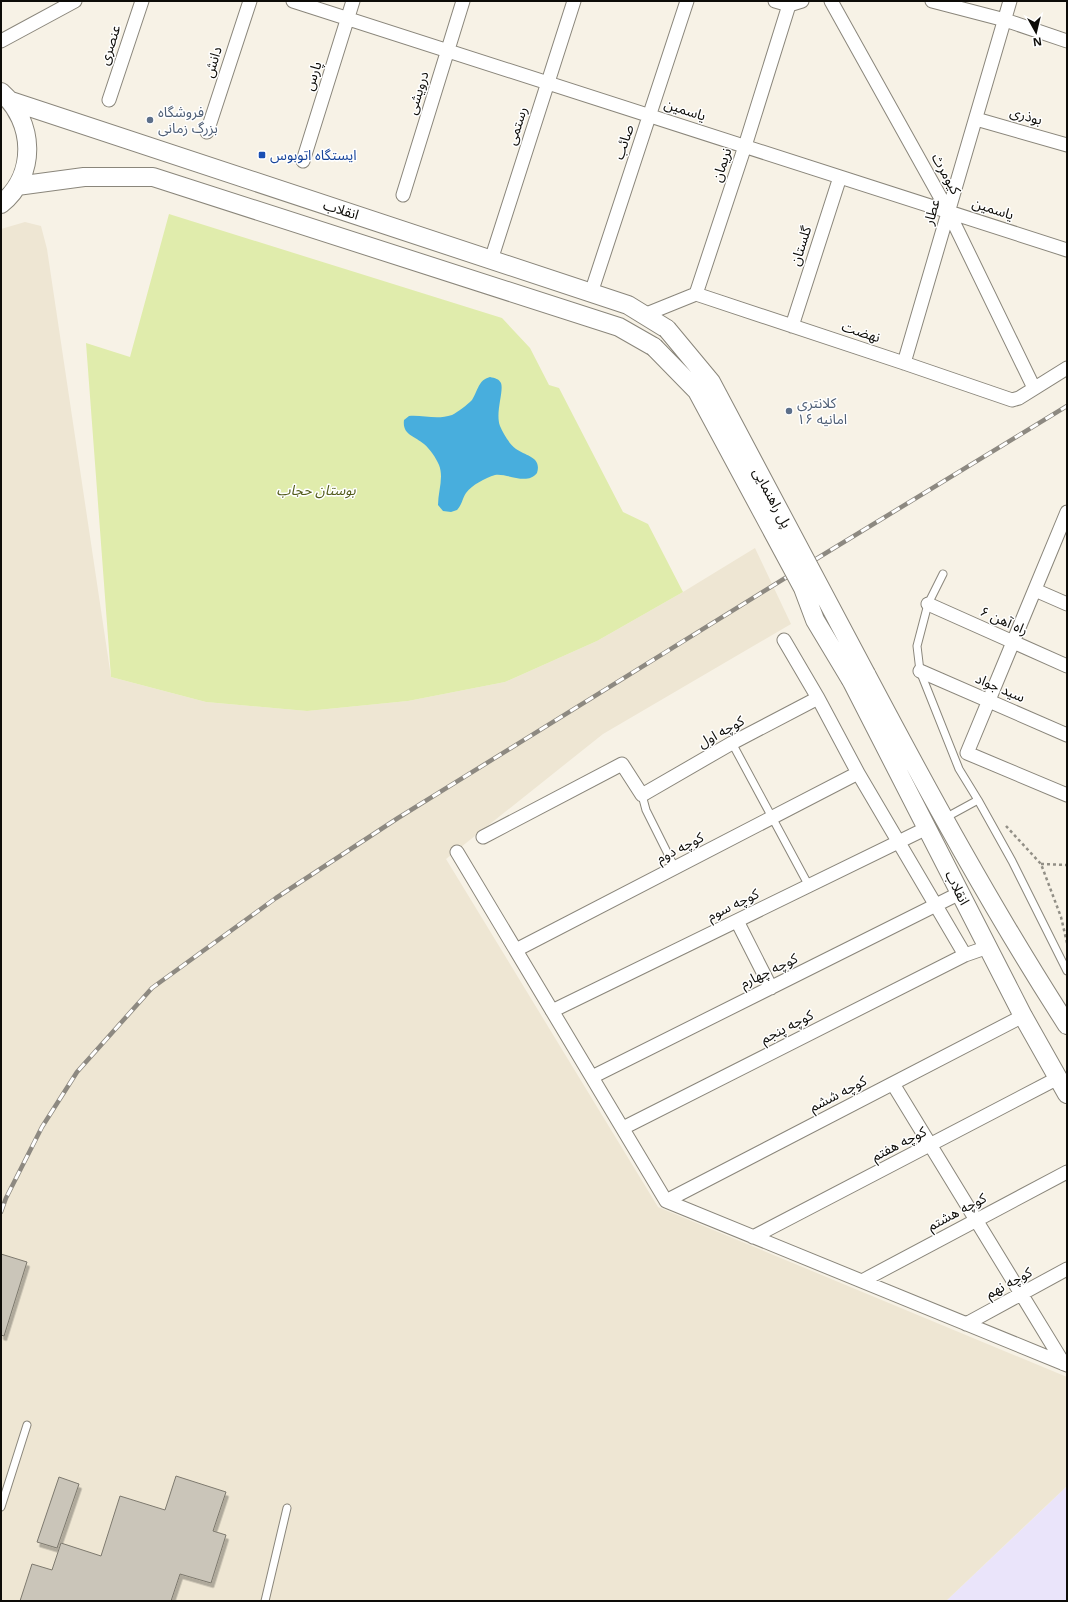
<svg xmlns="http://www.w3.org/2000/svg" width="1068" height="1602" font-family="Georgia,'Noto Sans Arabic',serif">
<defs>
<filter id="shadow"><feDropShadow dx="2.5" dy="4.5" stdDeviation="0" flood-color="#0004"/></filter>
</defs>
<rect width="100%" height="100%" fill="#f7f2e6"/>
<path fill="#eae4fa" d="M1067 1486V1601H946L1041 1511Z"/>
<path fill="#eee6d3" d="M25 222 41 226 47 249 111 677 206 702 307 711 408 701 505 682 597 641 683 592 755 548 791 624 603 734 446 859 658 1207 1067 1377V1486L946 1601H1V229Z"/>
<path fill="#e0ecac" d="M169 214 502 318 530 348 549 385 559 388 623 512 648 524 683 592 597 641 505 682 408 701 307 711 206 702 111 677 86 343 130 357Z"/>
<path fill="#48aedd" d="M490 377C495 378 499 379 501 383 504 391 495 413 500 426 503 433 509 444 516 449 526 456 542 457 537 473 527 486 508 473 495 475 485 478 472 485 466 493 462 499 462 505 457 510L451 512 443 511 438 505C438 491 444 478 439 465 436 458 430 449 424 444 415 436 402 435 404 420L409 416C424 415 437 420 452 415 458 412 467 405 472 400 478 391 478 380 490 377Z"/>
<path fill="#cac5b9" stroke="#7d796e" filter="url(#shadow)" d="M1 1254 27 1262 4 1336 1 1335Z
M176 1476 226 1492 213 1531 226 1535 211 1583 180 1574 171 1601H20L32 1564 52 1570 61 1543 101 1556 120 1496 165 1510Z
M59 1477 79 1484 57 1548 37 1542Z"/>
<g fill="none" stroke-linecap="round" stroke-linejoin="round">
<g stroke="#8a867b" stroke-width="9">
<path id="lane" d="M943 574 928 604 917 646 920 671 959 769 978 800
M732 743 809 886
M642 795 646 810 675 868
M945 818 978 800 1012 861 1067 971
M1 1507 27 1425
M265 1601 287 1508"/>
</g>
<g stroke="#8a867b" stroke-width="15">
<path id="street" d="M293 1 1067 250
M775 1 789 5
M831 1 948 211 1034 388
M932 1 1005 20 1067 41
M1 41 75 1
M109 100 142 1
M976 119 1067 145
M207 132 250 1
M303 161 353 1
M403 195 463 1
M491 260 574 1
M591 293 687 1
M696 294 904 363 1012 400 1019 398 1067 368
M696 294 745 146 789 5 802 1
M644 315 696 294
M792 326 840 177
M904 363 1010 1
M1067 512 967 753 1067 795
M1035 590 1067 604
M928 604 1067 666
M784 640 818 698 858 773 965 955 988 947
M920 671 1067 735
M483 837 622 764 642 795 732 743 818 698
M457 852 666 1201 1067 1365
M737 921 771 988
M516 950 858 773
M552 1011 927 828
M592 1077 960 893
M893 1084 1064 1364
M623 1128 965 955
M666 1201 1023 1016
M753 1237 1058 1078
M862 1281 1067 1172
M966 1324 1067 1269"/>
</g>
<g stroke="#8a867b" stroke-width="20">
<path id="secondary" d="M1 92C35 122 37 175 1 204
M11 101 628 305 667 329
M17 186 84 177H153L619 327 654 347
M866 674C929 793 994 912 1067 1025
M851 680 1023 1016 1067 1094"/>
</g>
<path stroke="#928f86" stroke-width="2.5" stroke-dasharray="3 3" stroke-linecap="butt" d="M1006 826 1041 864 1061 917 1067 943
M1041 864 1067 865"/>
<use href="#lane" stroke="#fff" stroke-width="7"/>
<use href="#street" stroke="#fff" stroke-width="13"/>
<use href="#secondary" stroke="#fff" stroke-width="18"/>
<g stroke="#8d8981" stroke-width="4.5">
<path id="rail" d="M1 1212 6 1198 42 1127 77 1072 152 988 276 898 398 818 803 567 1067 406"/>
</g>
<use href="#rail" stroke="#fff" stroke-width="3" stroke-dasharray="9" stroke-linecap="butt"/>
<g stroke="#8a867b" stroke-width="20" stroke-linecap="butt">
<path id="secondary-bridge" d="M667 329 711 382 866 674
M654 347 697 391 803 588 815 620 851 680"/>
</g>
<use href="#secondary-bridge" stroke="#fff" stroke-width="18"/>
</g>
<g fill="#5c6f8a" stroke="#fff" stroke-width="1.5">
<circle cx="150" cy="120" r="4"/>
<circle cx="789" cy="411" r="4"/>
</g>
<rect fill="#1a4fb4" stroke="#fff" stroke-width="1.5" x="258" y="151" width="8" height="8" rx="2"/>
<g text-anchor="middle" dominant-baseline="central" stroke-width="3" stroke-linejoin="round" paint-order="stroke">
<g font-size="14" fill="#0d0c08" stroke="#fff">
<text transform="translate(110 45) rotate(-72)">عنصری</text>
<text transform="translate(213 62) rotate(-72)">دانش</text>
<text transform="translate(313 76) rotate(-72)">پارس</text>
<text transform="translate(418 93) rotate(-73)">درویشی</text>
<text transform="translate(685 110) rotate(18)">یاسمین</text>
<text transform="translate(1026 116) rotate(16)">بوذری</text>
<text transform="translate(517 126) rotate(-72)">رستمی</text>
<text transform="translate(624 142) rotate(-72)">صائب</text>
<text transform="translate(722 165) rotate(-72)">نریمان</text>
<text transform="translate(946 174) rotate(61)">کیومرث</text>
<text transform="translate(993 209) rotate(18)">یاسمین</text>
<text transform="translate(341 210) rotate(18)">انقلاب</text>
<text transform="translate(932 212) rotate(-74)">عطار</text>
<text transform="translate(801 246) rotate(-72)">گلستان</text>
<text transform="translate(861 332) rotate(18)">نهضت</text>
<text transform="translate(772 498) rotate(62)">پل راهنمایی</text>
<text transform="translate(1004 621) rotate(24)">راه آهن ۶</text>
<text transform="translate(1000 688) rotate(23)">سید جواد</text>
<text transform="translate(721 732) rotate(-29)">کوچه اول</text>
<text transform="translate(680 848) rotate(-27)">کوچه دوم</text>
<text transform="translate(957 888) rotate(63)">انقلاب</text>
<text transform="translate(733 905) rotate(-26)">کوچه سوم</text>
<text transform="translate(769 971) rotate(-26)">کوچه چهارم</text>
<text transform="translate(787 1027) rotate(-27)">کوچه پنجم</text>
<text transform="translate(838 1094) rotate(-27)">کوچه ششم</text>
<text transform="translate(899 1144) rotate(-27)">کوچه هفتم</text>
<text transform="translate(957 1212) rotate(-28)">کوچه هشتم</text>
<text transform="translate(1009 1283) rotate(-28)">کوچه نهم</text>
</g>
<g font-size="14" fill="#4e5e75" stroke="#fff" text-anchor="start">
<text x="158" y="112">فروشگاه<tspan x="158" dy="16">بزرگ زمانی</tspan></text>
<text x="797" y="403">کلانتری<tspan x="797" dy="16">۱۶ امانیه</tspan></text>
</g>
<g font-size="14" fill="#164399" stroke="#fff" text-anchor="start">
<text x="270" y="155">ایستگاه اتوبوس</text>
</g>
<g font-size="14" font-style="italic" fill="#525b1a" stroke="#fff">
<text x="316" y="490">بوستان حجاب</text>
</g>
</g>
<rect width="1068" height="1602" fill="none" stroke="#0d0c08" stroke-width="4"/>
<g transform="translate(1036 32) rotate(172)" stroke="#ffffff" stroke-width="3" paint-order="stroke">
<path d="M0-3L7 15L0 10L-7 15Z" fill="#0d0c08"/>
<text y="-6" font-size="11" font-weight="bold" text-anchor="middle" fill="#0d0c08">N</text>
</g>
</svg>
